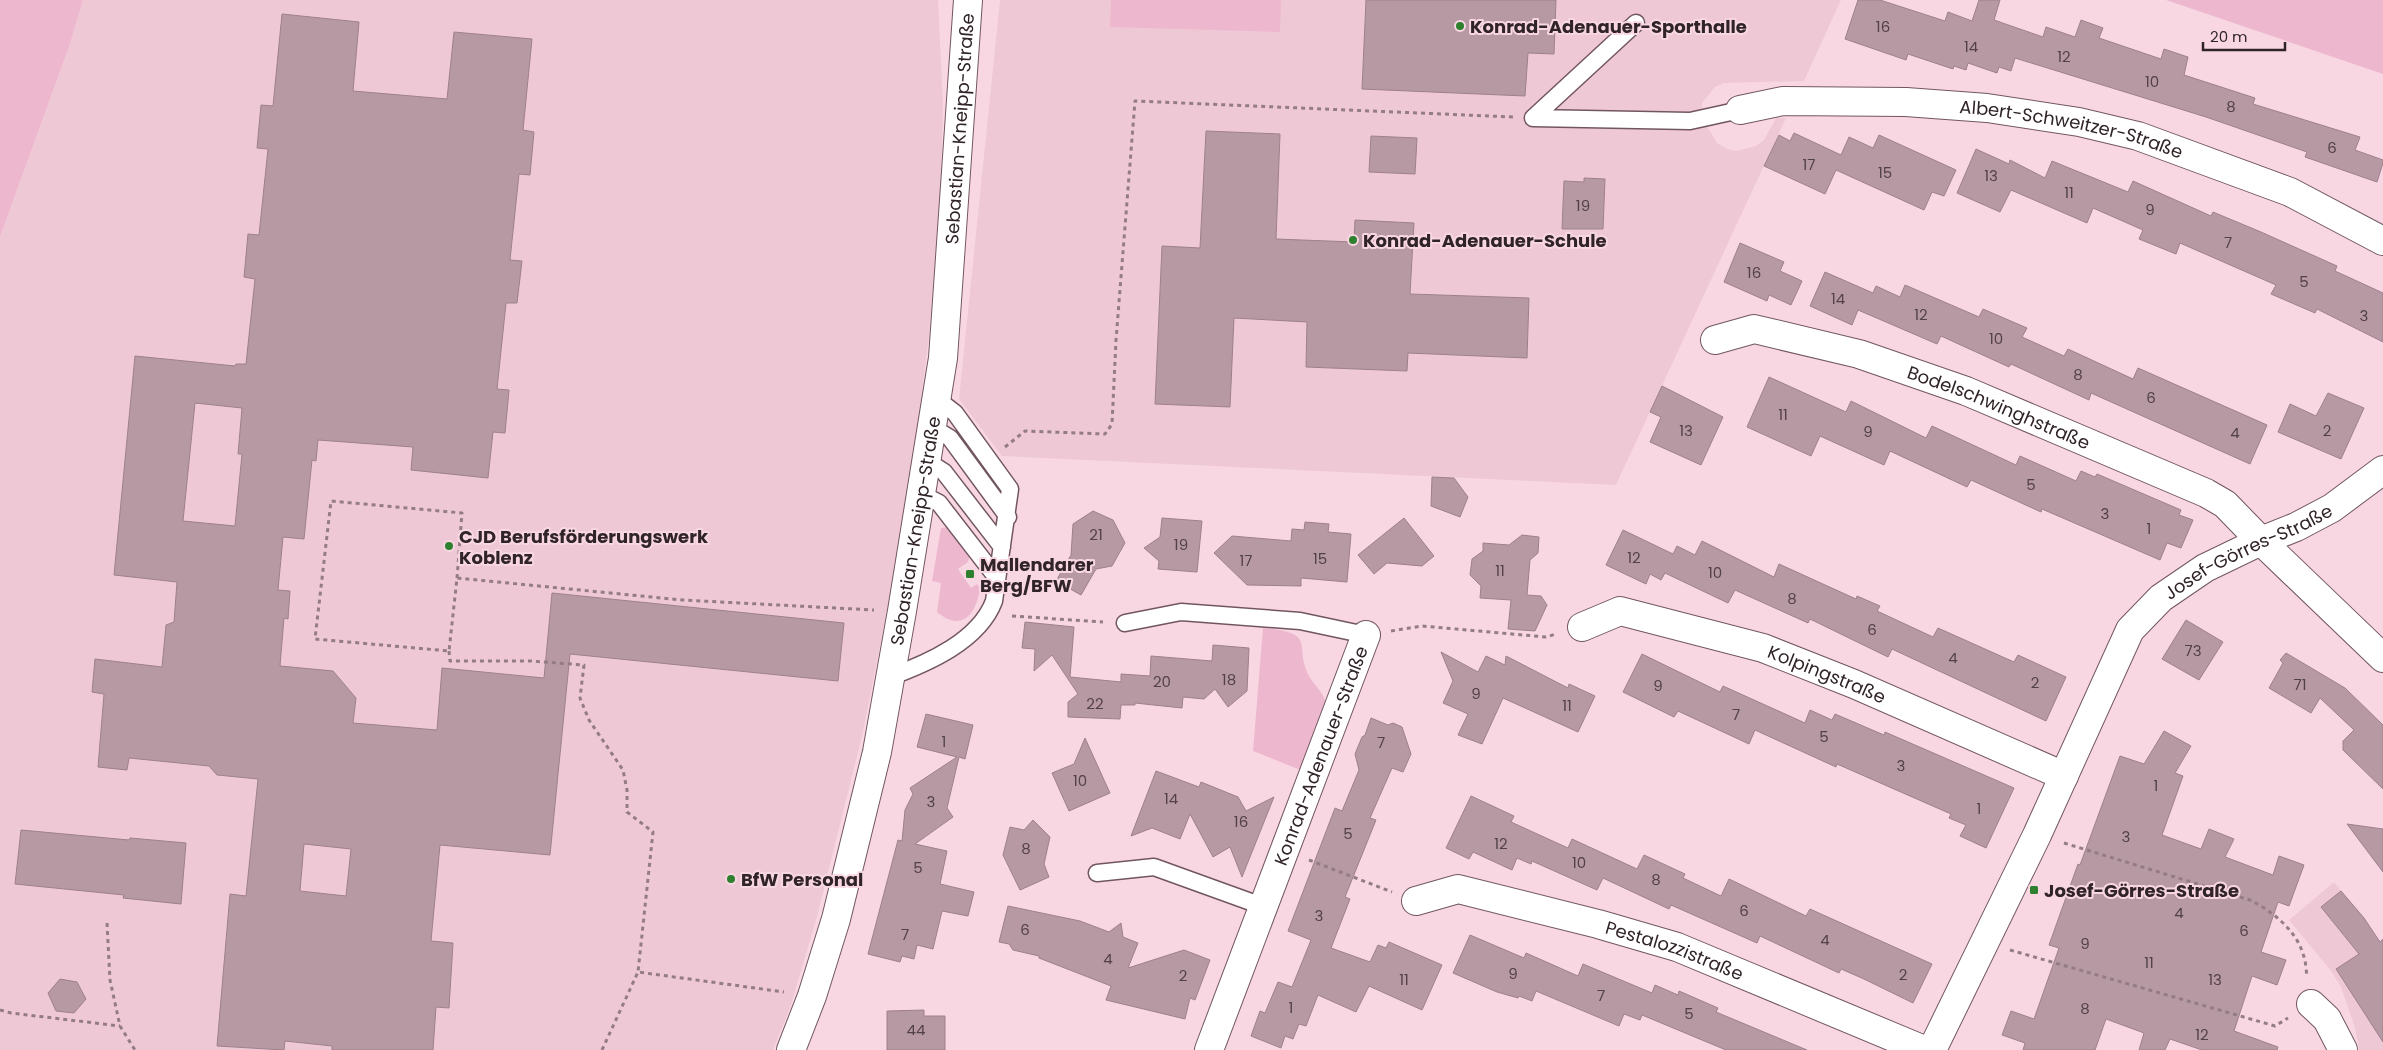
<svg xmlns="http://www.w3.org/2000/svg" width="2383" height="1050" font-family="Poppins,sans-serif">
<rect width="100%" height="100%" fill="#f8d7e3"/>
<path fill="#efc8d6" d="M83 0H938L943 104 941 185 929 336 916 439 894 575 863 732 817 917 790 1008 773 1050H0V237L70 44Z
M1000 0H1841L1804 81 1724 83 1715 87 1702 103 1701 126H1707L1717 143 1727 149 1736 151 1756 146 1764 140 1776 118H1786L1616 485 1002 456 959 399Z
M2334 882 2368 924 2383 947V1050H2359L2355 1028 2341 987 2331 971 2289 920Z"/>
<path fill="#edb8cd" d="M0 0H83L70 44 0 237Z
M1111 0H1281L1280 32 1110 27Z
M2166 0H2383V74Z
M948 527 969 557 968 562 958 569 971 588 977 584 980 589C976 614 962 633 937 612L941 583 932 581 941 528Z
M1263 628C1321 633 1291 646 1311 679 1317 689 1325 693 1326 706L1303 771 1253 751Z"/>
<path fill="#b799a4" stroke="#9e808c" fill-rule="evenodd" d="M1366 0H1556L1554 54 1528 53 1525 96 1362 89Z
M1858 0H1880L1945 21 1948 12 1972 21 1979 0H2000L1994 20 2043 37 2046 27 2075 37 2081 20 2103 28 2099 38 2161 59 2164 49 2188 57 2184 75 2255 98 2253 104 2360 137 2355 150 2383 160V163L2377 182 2305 157 2307 152 2206 117 2015 58 2011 71 1999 67 1997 73 1968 63 1966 70 1954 66 1953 69 1908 54 1906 60 1845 39Z
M282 14 359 22 353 91 447 99 454 32 532 39 523 130 534 132 530 175 519 174 510 260 522 261 517 303H506L497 389 509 390 505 433 493 432 488 478 411 470 413 447 318 440 316 461 312 460 304 539 283 537 278 590 290 591 288 619 284 618 280 666 333 671 356 698 353 723 437 730 442 668 544 678 552 593 844 623 838 681 570 654 550 855 440 845 431 941 453 943 449 1008 436 1007 433 1050H332V1046L285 1041 284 1050 217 1046 230 894 246 896 258 779 217 775 209 766 129 758 127 770 98 767 104 694 92 692 95 659 162 667 166 625 174 622 177 582 114 575 135 356 235 366 236 364H246L255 279 244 277 248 234 259 235 268 149 257 148 261 105 273 106ZM195 403 242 408 238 454H242L235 526 183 521ZM304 844 351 849 346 896 300 891Z
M1206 131 1280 134 1276 239 1354 242 1355 220 1414 223 1410 294 1529 298 1527 358 1408 353 1407 371 1306 367 1307 322 1234 318 1230 407 1155 404 1162 246 1200 248Z
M1794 133 1841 155 1849 137 1873 148 1879 135 1956 170 1944 196 1932 192 1924 210 1836 170 1825 194 1764 166 1779 135 1790 141Z
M1371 136 1417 138 1415 174 1369 172Z
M1976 149 2009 164 2010 160 2045 178 2052 161 2128 192 2133 181 2211 216 2213 212 2261 232 2337 266 2335 271 2383 293V342L2317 309 2315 313 2271 294 2276 285 2180 243 2176 254 2139 239 2143 230 2093 208 2087 223 2011 190 2000 212 1957 193Z
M1584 178 1605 179 1603 229H1562L1564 181 1584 182Z
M1740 243 1784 262 1780 271 1802 281 1791 305 1769 295 1767 301 1724 282Z
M1825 272 1873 293 1876 286 1900 297 1905 285 1979 317 1983 309 2027 328 2022 337 2064 356 2068 349 2133 379 2138 368 2267 425 2250 464 2091 393 2089 400 2011 364 2009 367 1941 336 1937 344 1858 310 1852 325 1810 306Z
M1769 377 1846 412 1851 401 1926 438 1932 426 2016 465 2020 456 2076 481 2081 471 2095 477 2097 474 2181 510 2179 515 2193 520 2181 548 2167 543 2160 560 2042 509 2041 512 1971 480 1967 487 1890 451 1884 465 1820 436 1811 456 1747 427Z
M1662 386 1723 417 1701 465 1650 442 1661 417 1650 412Z
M2328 393 2364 408 2341 459 2278 432 2290 404 2316 416Z
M1432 477 1454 478 1468 497 1460 517 1431 506Z
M1093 511 1113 520 1125 543 1112 566 1096 569 1081 595 1056 581 1071 555 1073 524Z
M1162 518 1202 521 1197 572 1158 569 1159 561 1144 548 1160 537Z
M1404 518 1434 556 1422 566 1387 563 1374 574 1358 555Z
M1305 522 1329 524 1328 532 1351 534 1347 582 1301 578V586L1247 585 1214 553 1232 536 1291 541 1292 529 1304 530Z
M1623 530 1673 554 1677 546 1695 555 1702 541 1774 577 1779 564 1856 599 1857 596 1880 606 1877 611 1933 637 1938 628 2014 662 2018 655 2066 677 2046 721 1892 649 1888 657 1810 619 1808 623 1735 590 1728 603 1665 573 1661 580 1650 574 1646 584 1606 565Z
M1522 535 1539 537 1538 553 1530 560 1527 595 1541 596 1547 605 1535 631 1508 629 1511 600 1480 598 1481 586 1470 575 1472 559 1483 551V543L1509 545Z
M2186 620 2223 642 2199 680 2162 659Z
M1025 622 1074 627 1070 677 1121 682V674L1150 676 1151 656 1212 661 1213 645 1249 648 1247 691 1228 707 1215 689 1204 699 1183 697 1182 708 1135 703V705H1121L1120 719 1068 717V702L1078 694 1052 655 1034 671 1035 649 1022 648Z
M1441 652 1478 672 1486 656 1505 665 1506 656 1568 688 1569 684 1595 696 1578 732 1503 698 1482 744 1458 735 1468 714 1443 703 1453 681Z
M2286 653 2345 688 2383 725V789L2343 750V741L2354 730 2320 698 2311 713 2269 688 2283 663 2280 660Z
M1642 654 1720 692 1723 686 1805 723 1810 710 1832 720 1835 714 1884 735 1885 732 2014 788 1986 848 1960 836 1966 825 1949 818 1951 814 1837 764 1836 767 1755 730 1749 744 1678 711 1674 717 1623 692Z
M926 714 973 725 965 759 959 757 947 808 953 817 915 844 947 851 940 884 974 892 968 916 942 911 933 949 917 945 914 959 902 956 900 962 868 954 898 840 902 841 905 810 913 794 910 788 957 757 917 747Z
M1371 718 1388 725 1393 723 1402 727 1411 754 1403 772 1392 768 1370 818 1376 820 1345 897 1350 899 1331 948 1370 962 1378 945 1386 948 1389 942 1442 965 1422 1010 1369 986 1356 1012 1318 995 1306 1026 1299 1024 1293 1039 1285 1036 1281 1048 1251 1036 1260 1011 1265 1013 1278 982 1292 987 1311 940 1288 931 1335 808 1342 811 1359 770 1355 754 1362 737 1365 735Z
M2164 731 2191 746 2175 773 2183 776 2162 835 2201 849 2209 829 2234 839 2225 857 2273 875 2279 856 2304 865 2289 906 2278 902 2261 952 2286 960 2277 985 2252 976 2234 1031 2278 1047 2277 1050H2202L2170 1039 2165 1050H2139L2144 1033 2106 1019 2095 1050H2023L2025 1043 2002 1035 2011 1011 2034 1019 2059 948 2049 945 2078 864 2080 865 2120 756 2144 764Z
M1085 738 1110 793 1069 811 1052 773 1074 764Z
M1156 771 1199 787 1201 782 1238 797 1246 811 1274 797 1242 877 1230 847 1213 857 1190 814 1180 839 1152 828 1131 836Z
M1471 796 1514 816 1511 822 1568 848 1572 839 1637 869 1644 855 1685 874 1683 878 1721 896 1729 879 1806 916 1810 909 1932 964 1913 1003 1864 979 1841 969 1839 973 1760 936 1757 943 1671 905 1669 909 1603 878 1597 890 1532 861 1531 864 1517 858 1512 870 1473 852 1469 859 1446 848Z
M1033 820 1050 837 1044 864 1049 877 1020 890 1003 855 1010 827 1024 830Z
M2347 824 2383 829V872Z
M21 830 129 840 130 838 186 843 181 904 123 898 124 895 15 884Z
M2341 891 2364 918 2380 942 2383 939V1042L2336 969 2359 954 2321 907Z
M1008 906 1080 921 1109 932 1121 923 1123 937 1138 943 1128 968 1184 950 1210 960 1195 1000 1190 998 1185 1019 1106 1000 1111 986 1039 958V956L1013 950 1009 944 999 942Z
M1470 935 1524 958 1526 953 1578 976 1583 964 1652 993 1655 985 1678 995 1679 991 1718 1008 1716 1012 1807 1050H1726L1642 1015 1640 1020 1624 1014 1619 1026 1536 991 1532 1001 1519 996 1518 998 1497 992 1453 973Z
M60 979 77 982 86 999 74 1013 56 1011 48 993Z
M924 1010V1016H945V1050H887V1011Z"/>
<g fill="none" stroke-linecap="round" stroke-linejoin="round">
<g stroke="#715661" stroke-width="19">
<path id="lane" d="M1636 23 1533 118 1690 121 1740 110
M932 427 950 438 1008 517
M927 461 944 472 1002 547
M921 494 939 503 997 578
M1125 623 1181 612 1300 621 1366 635
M890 677C928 663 979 641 994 601L1010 489 955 413 937 399
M1097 873 1154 867 1262 906"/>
</g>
<g stroke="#715661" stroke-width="30">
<g id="street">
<path id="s1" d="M1740 110 1783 101 1906 102 1987 108 2079 122 2138 136 2290 192 2383 241"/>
<path id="s2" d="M1715 340 1754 329 1859 354 1966 391 2206 493 2225 504 2261 541 2383 658"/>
<path id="s3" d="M1582 627 1620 611 1763 648 1854 684 2064 776"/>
<path id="s4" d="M1416 901 1458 889 1598 924 1677 947 1924 1050"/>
<path d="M2311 1004 2327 1019 2343 1050"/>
<path id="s5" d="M791 1050 812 996 836 919 877 752 902 611 943 358 968 0"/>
<path id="s6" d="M1209 1050 1366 635"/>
<path id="s7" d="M1932 1050 2037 835 2130 630 2161 598 2205 568 2261 541 2296 527 2332 508 2383 470"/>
</g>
</g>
<path stroke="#937c85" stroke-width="3" stroke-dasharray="4 4" stroke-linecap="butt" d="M1005 447 1025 431 1105 434 1112 424 1116 340 1135 101 1513 117
M457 578 462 513 331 501 315 639 449 651 457 578 682 600 874 610
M1012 616 1103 622
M1391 631 1422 626 1546 637 1556 634
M449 651 450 661H531L584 665 580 698 589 720 623 770 627 790V812L653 832 638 972
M2064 843 2250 900C2272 911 2296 930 2303 954 2306 961 2306 970 2307 977
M1309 860 1392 892
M107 923 110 980 120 1026 135 1050
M2010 950 2275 1026 2288 1018
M0 1010 11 1013 120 1026
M602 1050 638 972 784 992"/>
<use href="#lane" stroke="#fff" stroke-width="16"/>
<use href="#street" stroke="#fff" stroke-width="28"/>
</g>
<g fill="#2d802d" stroke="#f8d7e3" stroke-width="2">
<circle cx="1460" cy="26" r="5"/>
<circle cx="1353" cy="240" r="5"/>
<circle cx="449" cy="546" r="5"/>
<rect x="965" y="569" width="10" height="10" rx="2.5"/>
<circle cx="731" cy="879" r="5"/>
<rect x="2029" y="885" width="10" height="10" rx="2.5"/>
</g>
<g text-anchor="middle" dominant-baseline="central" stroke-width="4" stroke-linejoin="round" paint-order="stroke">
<g font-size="15" fill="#524148">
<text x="1883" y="26">16</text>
<text x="1971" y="46">14</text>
<text x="2064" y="56">12</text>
<text x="2152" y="81">10</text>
<text x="2231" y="106">8</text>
<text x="2332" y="147">6</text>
<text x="1809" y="164">17</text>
<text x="1885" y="172">15</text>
<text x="1991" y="175">13</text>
<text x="2069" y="192">11</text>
<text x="1583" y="205">19</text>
<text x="2150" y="209">9</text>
<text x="2228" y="242">7</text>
<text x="1754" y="272">16</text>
<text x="2304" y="281">5</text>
<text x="1838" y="298">14</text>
<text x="1921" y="314">12</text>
<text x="2364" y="315">3</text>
<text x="1996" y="338">10</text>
<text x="2078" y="374">8</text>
<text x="2151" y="397">6</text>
<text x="1783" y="414">11</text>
<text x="1686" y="430">13</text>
<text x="2327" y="430">2</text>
<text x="1868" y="431">9</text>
<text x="2235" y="432">4</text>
<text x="2031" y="484">5</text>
<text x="2105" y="513">3</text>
<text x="2149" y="528">1</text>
<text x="1096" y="534">21</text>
<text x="1181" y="544">19</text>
<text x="1634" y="557">12</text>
<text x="1320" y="558">15</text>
<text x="1246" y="560">17</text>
<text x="1500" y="570">11</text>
<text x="1715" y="572">10</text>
<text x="1792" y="598">8</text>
<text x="1872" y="629">6</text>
<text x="2193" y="650">73</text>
<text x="1953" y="657">4</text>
<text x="1229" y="679">18</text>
<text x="1162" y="681">20</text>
<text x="2035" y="682">2</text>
<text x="2300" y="684">71</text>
<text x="1658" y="685">9</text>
<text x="1476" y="693">9</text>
<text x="1095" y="703">22</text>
<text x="1567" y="705">11</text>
<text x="1736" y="714">7</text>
<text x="1824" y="736">5</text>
<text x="944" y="741">1</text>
<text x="1381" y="742">7</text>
<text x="1901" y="765">3</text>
<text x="1080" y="780">10</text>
<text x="2156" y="785">1</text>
<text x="1171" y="798">14</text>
<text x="931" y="801">3</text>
<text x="1979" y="808">1</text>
<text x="1241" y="821">16</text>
<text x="1348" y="833">5</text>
<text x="2126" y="836">3</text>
<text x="1501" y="843">12</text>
<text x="1026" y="848">8</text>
<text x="1579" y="862">10</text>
<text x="918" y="867">5</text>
<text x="1656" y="879">8</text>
<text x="1744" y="910">6</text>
<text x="2179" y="912">4</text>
<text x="1319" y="915">3</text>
<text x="1025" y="929">6</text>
<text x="2244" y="930">6</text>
<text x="905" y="934">7</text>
<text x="1825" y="939">4</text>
<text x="2085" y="943">9</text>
<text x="1108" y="958">4</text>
<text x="2149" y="962">11</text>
<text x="1513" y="973">9</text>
<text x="1903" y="974">2</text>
<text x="1183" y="975">2</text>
<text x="1404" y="979">11</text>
<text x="2215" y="979">13</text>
<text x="1601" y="995">7</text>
<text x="1291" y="1007">1</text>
<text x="2085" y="1008">8</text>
<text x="1689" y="1013">5</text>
<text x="916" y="1029">44</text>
<text x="2202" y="1034">12</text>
</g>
<g font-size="18" font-weight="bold" fill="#302429" stroke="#f8d7e3" text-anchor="start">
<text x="1470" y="26">Konrad-Adenauer-Sporthalle</text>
<text x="1363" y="240">Konrad-Adenauer-Schule</text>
<text x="459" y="536">CJD Berufsförderungswerk<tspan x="459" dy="21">Koblenz</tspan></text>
<text x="980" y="564">Mallendarer<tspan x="980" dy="21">Berg/BFW</tspan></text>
<text x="741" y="879">BfW Personal</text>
<text x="2044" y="890">Josef-Görres-Straße</text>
</g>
<g font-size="18" fill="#302429" stroke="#f8d7e3">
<text stroke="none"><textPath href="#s5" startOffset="940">Sebastian-Kneipp-Straße</textPath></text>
<text stroke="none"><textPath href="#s1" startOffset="335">Albert-Schweitzer-Straße</textPath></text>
<text stroke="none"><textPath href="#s2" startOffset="298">Bodelschwinghstraße</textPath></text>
<text stroke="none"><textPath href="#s5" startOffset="535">Sebastian-Kneipp-Straße</textPath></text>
<text stroke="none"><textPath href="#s7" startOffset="608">Josef-Görres-Straße</textPath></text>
<text stroke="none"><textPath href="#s3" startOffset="258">Kolpingstraße</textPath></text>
<text stroke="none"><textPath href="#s6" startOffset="315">Konrad-Adenauer-Straße</textPath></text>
<text stroke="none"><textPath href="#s4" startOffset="269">Pestalozzistraße</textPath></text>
</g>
</g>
<path d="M2203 42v8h82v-8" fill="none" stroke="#302429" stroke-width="2.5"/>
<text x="2210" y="42" font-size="15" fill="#302429" stroke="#f8d7e3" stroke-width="4" paint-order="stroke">20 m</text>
</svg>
